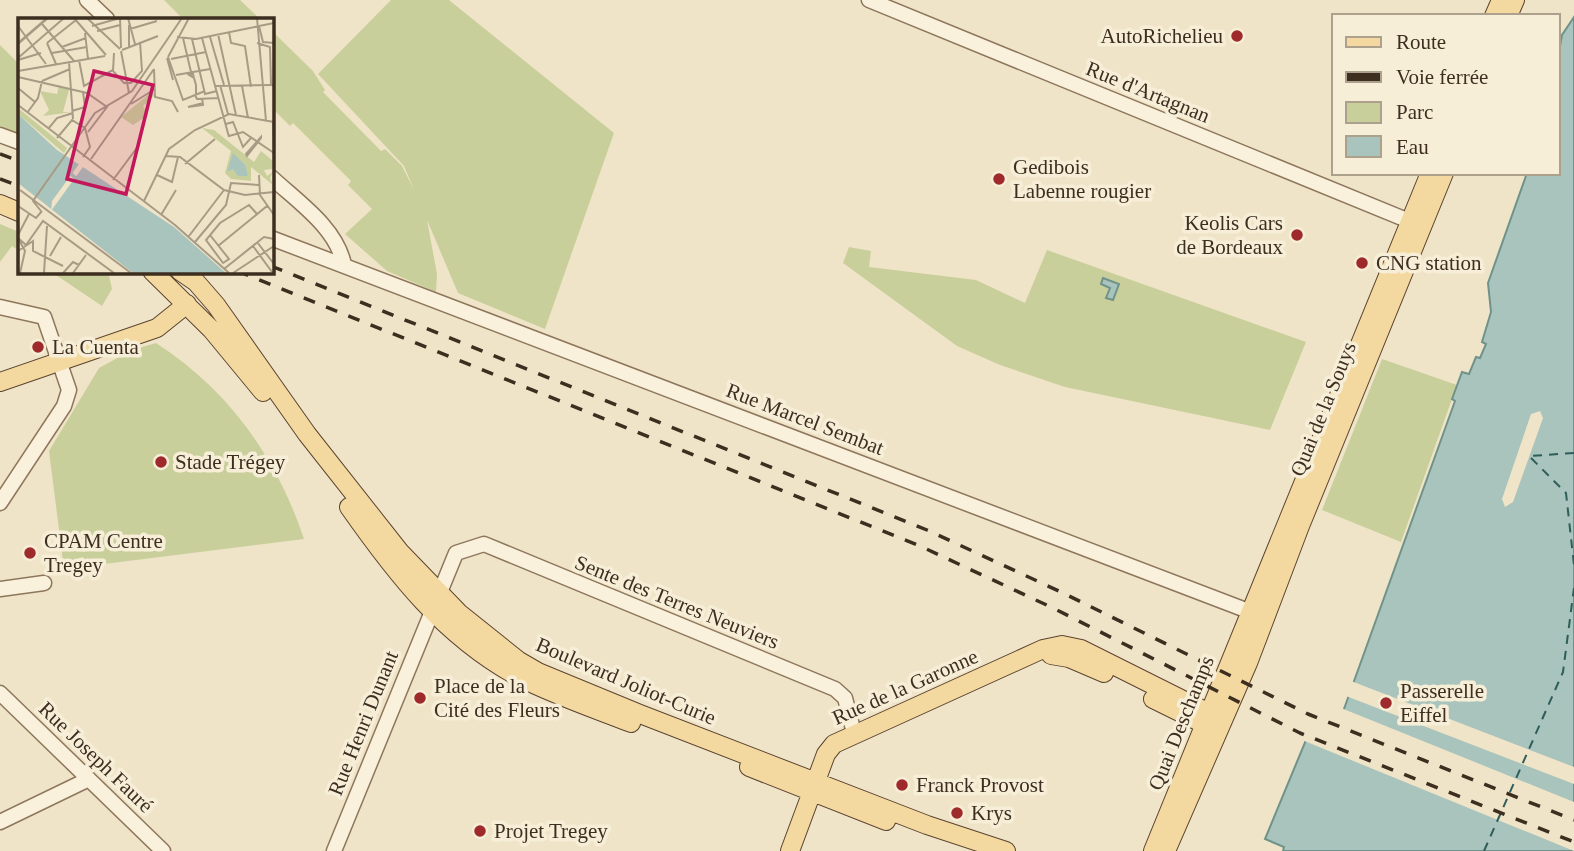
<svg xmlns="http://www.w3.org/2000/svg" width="1574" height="851" font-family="'Times New Roman',serif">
<rect width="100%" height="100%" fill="#f0e4c8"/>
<path fill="#c9cf9b" d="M164 0H240L260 19H183Z
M391 0H449L614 133 545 329 458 293 427 220 437 274 436 292 387 271 345 234 372 209 348 185 351 181 293 123 290 126 271 107V30L313 71 325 90 323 92 381 151 385 149 402 166 414 190 404 166 318 74Z
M0 45 19 64V136L0 129Z
M0 224 19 232V251L12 246 0 262Z
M849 247 871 251 869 267 976 280 1025 303 1047 250 1306 342 1270 430 1065 387 1000 365 957 346 843 263Z
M50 271H108L112 289 102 306Z
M156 343C229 390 277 458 304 539L64 569 49 451 99 368 132 350Z
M1382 359 1457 385 1401 542 1322 510Z"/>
<path fill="#a9c4bc" stroke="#6f938a" stroke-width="2" d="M1574 17V851H1283L1284 847 1265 839 1306 740 1329 749 1340 720 1455 401 1452 399 1462 372 1469 374 1476 357 1480 358 1486 344 1482 342 1491 312 1488 283 1527 173H1558V57L1562 35Z
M1103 278 1119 284 1113 300 1106 298 1110 288 1101 284Z"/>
<path fill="#f0e4c8" d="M1540 411 1543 418 1513 502 1505 507 1502 499 1531 414Z
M1351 681 1574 767V784L1346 696Z
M1341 708 1574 802V851L1302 740 1306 737 1327 744Z"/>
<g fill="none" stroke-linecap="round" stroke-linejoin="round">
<path stroke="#2f5d5a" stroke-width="2" stroke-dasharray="9 7" stroke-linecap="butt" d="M1574 453 1529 456 1566 493 1574 565
M1484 851 1563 672 1574 588"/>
<g stroke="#8d765c" stroke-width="17">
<path id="minor" d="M87 0 107 19
M869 0 1419 225
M0 135 19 142
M271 177C298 202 337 228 344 265
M271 238 1251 612
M0 307 44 317 69 390 64 406 0 503
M0 589 44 583
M0 693 163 851
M0 822 89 779
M334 851 456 553 484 544 835 689 845 698 854 733"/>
</g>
<g stroke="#5b4430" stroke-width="20">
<path id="major" d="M1494 16 1501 0
M1508 16 1515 0
M0 204 19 212
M152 271 211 329 263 392
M180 271 196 282 216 305 307 434 400 552 459 613 519 661 538 672 640 714 927 825 1006 851
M0 382 157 328 187 304
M349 507C396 574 444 636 517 676 554 695 593 708 631 723
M1051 655 1069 658 1104 673
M1153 699 1212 728
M749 767 886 821
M790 851 826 754 834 744 1043 649 1062 645 1081 649 1209 713
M1153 851 1430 173
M1166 851 1248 663 1300 526 1444 173"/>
</g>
<use href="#minor" stroke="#faf1dc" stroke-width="14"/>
<use href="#major" stroke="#f3d9a0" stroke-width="18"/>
<path stroke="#3d2e20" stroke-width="3.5" stroke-dasharray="12 12" stroke-linecap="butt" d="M0 154 19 161
M0 179 19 186
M271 266 927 530 1061 592 1308 714 1574 820
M237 271 920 546 1053 608 1300 733 1574 842"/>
</g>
<g fill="#9e2a2b" stroke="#f7eed8" stroke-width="2.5">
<circle cx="1237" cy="36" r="7"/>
<circle cx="999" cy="179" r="7"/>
<circle cx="1297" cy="235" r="7"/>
<circle cx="1362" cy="263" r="7"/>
<circle cx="38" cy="347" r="7"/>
<circle cx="161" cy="462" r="7"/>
<circle cx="30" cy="553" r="7"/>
<circle cx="420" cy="698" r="7"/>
<circle cx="1386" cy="703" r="7"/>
<circle cx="902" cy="785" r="7"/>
<circle cx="957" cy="813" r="7"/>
<circle cx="480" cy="831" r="7"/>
</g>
<g text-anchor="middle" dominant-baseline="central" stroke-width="7" stroke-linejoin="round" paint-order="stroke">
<g font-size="21" fill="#3d2e20" stroke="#f7eed8" text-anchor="start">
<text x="1223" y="36" text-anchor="end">AutoRichelieu</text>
<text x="1013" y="167">Gedibois<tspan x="1013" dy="24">Labenne rougier</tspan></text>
<text x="1283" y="223" text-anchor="end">Keolis Cars<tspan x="1283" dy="24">de Bordeaux</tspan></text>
<text x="1376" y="263">CNG station</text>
<text x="52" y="347">La Cuenta</text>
<text x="175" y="462">Stade Trégey</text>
<text x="44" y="541">CPAM Centre<tspan x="44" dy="24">Tregey</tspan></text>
<text x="434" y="686">Place de la<tspan x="434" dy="24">Cité des Fleurs</tspan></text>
<text x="1400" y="691">Passerelle<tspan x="1400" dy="24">Eiffel</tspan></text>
<text x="916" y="785">Franck Provost</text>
<text x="971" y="813">Krys</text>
<text x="494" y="831">Projet Tregey</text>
</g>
<g font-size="21" fill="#3d2e20" stroke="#f7eed8">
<text transform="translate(1148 92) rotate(22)">Rue d'Artagnan</text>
<text transform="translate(1323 409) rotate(-68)">Quai de la Souys</text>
<text transform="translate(805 419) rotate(21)">Rue Marcel Sembat</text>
<text transform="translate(677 602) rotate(22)">Sente des Terres Neuviers</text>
<text transform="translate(626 681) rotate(23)">Boulevard Joliot-Curie</text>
<text transform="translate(905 687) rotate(-24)">Rue de la Garonne</text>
<text transform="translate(363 723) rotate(-68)">Rue Henri Dunant</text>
<text transform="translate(1181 723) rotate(-68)">Quai Deschamps</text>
<text transform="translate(96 757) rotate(44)">Rue Joseph Fauré</text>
</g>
</g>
<g transform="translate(18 18)">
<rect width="256" height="256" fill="#f0e4c8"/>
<path d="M41 67 51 72 45 94H54L25 98 31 92 22 73 39 76ZM135 73 136 78 125 88 130 97 115 107 103 99ZM0 90 49 130 46 135 0 96ZM184 110 196 112 236 144 243 133 255 143 254 151 246 152 249 158 255 154 252 160 255 167 233 149V163L213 161 207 155 213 133Z" fill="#c9cf9b"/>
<path d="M0 96 39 132 156 209 208 255H115L0 165ZM215 135 227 147 230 158H220L215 151 209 154Z" fill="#a9c4bc"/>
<path d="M64 142 67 146 33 193 34 183Z" fill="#f0e4c8"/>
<path fill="none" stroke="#a9c4bc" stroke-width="3.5" d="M0 107 62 164 77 165 84 178 167 255"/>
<path fill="none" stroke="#a89b85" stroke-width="2" d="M56 0 88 37M69 0 102 31M102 0 103 30M110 0 117 26M239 0 248 103M24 6 56 43M111 7V29M0 8 28 46M74 8 102 0M241 8 245 24 256 25M112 11 139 3M79 13 102 7M211 14 213 25 227 28 233 69M67 15 70 41M200 16 218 97M159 19 178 21 256 5M192 19 206 67M165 20 173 54M184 20 211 119M174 21 187 76 199 73M0 25 29 0M29 25 58 2M29 25 38 46M239 25 252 29 253 67M0 26 30 0M44 29 68 20M104 32 140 18M103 33 111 75M34 35 69 29M96 35 95 53 106 65H113L124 53 122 24M150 39 165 82 187 73M150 39 171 0M0 40 46 0M149 40 155 62M153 41 188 34M0 42 23 35M61 42 66 68 95 52M51 44 55 101M136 51 137 79 154 83 160 94M0 53 87 38M158 57 192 51M0 59 69 75 89 89 70 114M176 60 171 57 175 56 176 60 178 67V77M24 63 52 51M202 67 210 96M197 68 256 67M224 68 230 100M0 70 17 84M177 77 179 81 201 80M184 80 185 87 170 89 185 85M113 86 137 71M0 87 157 207 211 255M54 93 67 89 65 74M9 95 20 80 24 63M255 104 256 133M208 106 215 104 225 129 233 120M30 111 39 100 55 95M211 118 225 114 256 135M243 119V120L229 138 228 136ZM39 120 54 102 67 110M148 138 162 139 206 172 227 177 256 174M65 139 72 129 67 110M73 141 136 51M167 146 197 121M139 157 154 164 160 139M241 157 242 177 256 197M95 162 121 127M2 172 113 255M126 183 151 131 177 112 211 96 256 104M0 188 18 200 24 193M23 193 15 183 77 95 114 73 164 0M143 197 158 172M0 217 11 196M192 217 211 241 205 245 188 222 202 205 231 187 239 196M171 218 206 172M0 220 8 227 25 203 96 255M0 220 7 233 2 255M177 224 208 187 213 165 241 167M239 224 256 246M200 228 249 188M235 228 254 254M0 233 15 223V233L45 248M32 238 43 219M206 251 246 219 256 221M26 255 29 208M45 255 55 244 61 247M55 255 68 237M215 255 256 228"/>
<path fill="#c2185b" fill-opacity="0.15" stroke="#c2185b" stroke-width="3.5" d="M76 53 135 67 108 176 49 161Z"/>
<rect width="256" height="256" fill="none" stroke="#3d2e20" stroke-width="3.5"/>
</g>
<rect x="1332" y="14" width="228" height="161" fill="#f7eed8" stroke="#ada18e" stroke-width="2"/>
<rect x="1346" y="37" width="35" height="10" fill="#f3d9a0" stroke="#ada18e" stroke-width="2"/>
<text x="1396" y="49" font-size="21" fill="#3d2e20">Route</text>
<rect x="1346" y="72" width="35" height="10" fill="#3d2e20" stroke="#ada18e" stroke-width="2"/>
<text x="1396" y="84" font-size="21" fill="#3d2e20">Voie ferrée</text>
<rect x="1346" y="102" width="35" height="21" fill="#c9cf9b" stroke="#ada18e" stroke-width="2"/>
<text x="1396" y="119" font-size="21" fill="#3d2e20">Parc</text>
<rect x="1346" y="136" width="35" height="21" fill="#a9c4bc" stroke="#ada18e" stroke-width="2"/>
<text x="1396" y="154" font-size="21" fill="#3d2e20">Eau</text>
</svg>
